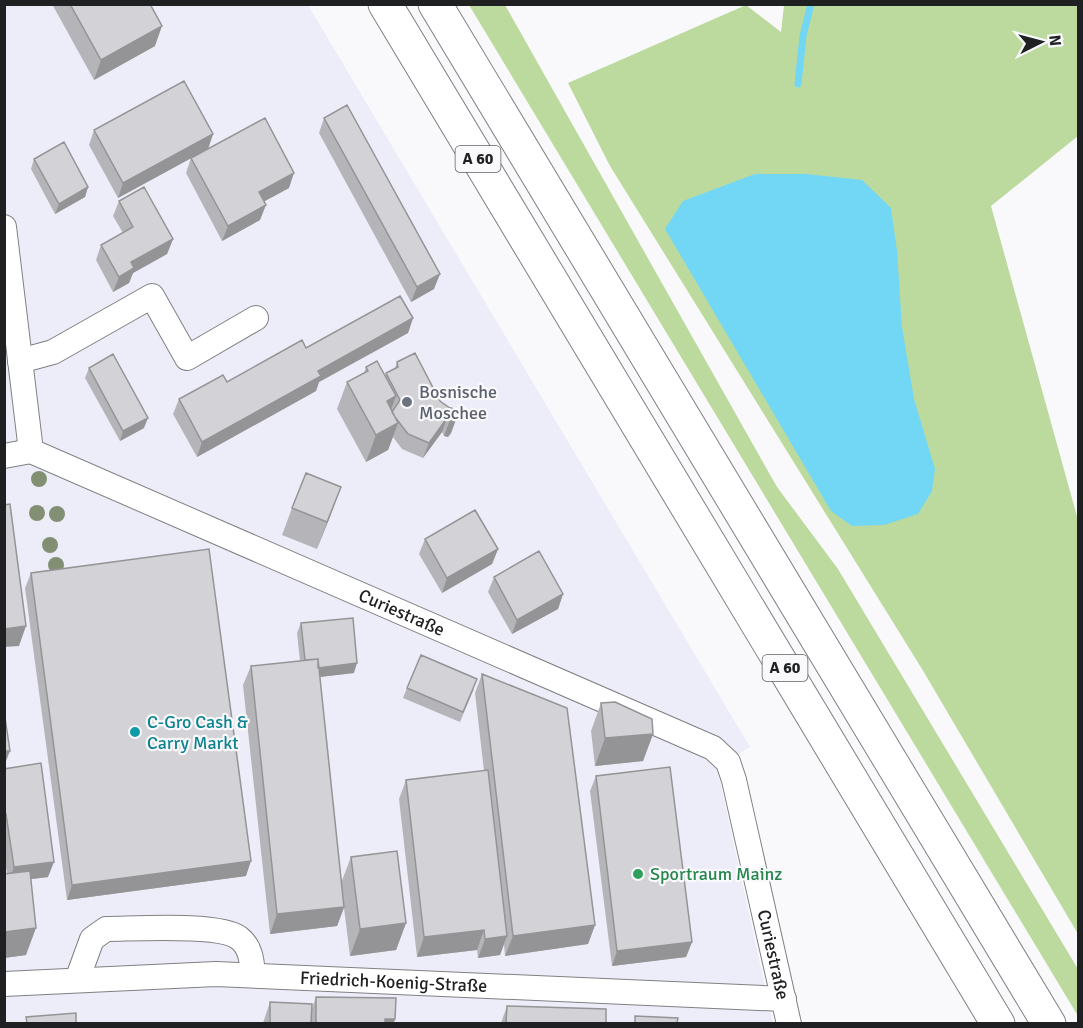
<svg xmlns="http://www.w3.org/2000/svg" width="1083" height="1028" font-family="Signika,sans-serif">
<rect width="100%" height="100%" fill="#f9f9fc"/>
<path fill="#ecedf8" d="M5 5H308L750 747 717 767 773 1023 5 1024Z"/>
<path fill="#bcda9d" d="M469 5H505L777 487 838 569 1078 969V1016Z
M746 5 781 32 784 5H1078V136L991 206 1078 520V934L922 669 610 166 568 83Z"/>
<path fill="#71d7f4" d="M755 174H806L862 180 891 208 897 251 902 327 914 399 935 469 932 491 918 514 884 525 852 526 831 511 665 229 683 201Z"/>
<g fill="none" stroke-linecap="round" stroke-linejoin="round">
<path stroke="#71d7f4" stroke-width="7" d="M798 84 803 36 811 4"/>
<g stroke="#808083" stroke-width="26">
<g id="minor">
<path id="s1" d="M4 227 31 451 713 748 728 762 734 780 789 1024"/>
<path d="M20 361 53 352 152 296 187 358 256 318"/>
<path d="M4 456 31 451"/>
<path d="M77 980 92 939 106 929C133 929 220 923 239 938 251 947 252 962 253 975"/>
<path id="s2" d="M4 984 216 974 784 999"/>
</g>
</g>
<g stroke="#808083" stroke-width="35">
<path id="highway" d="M385 4 998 1024
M435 4 1049 1024"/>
</g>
<use href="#minor" stroke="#fff" stroke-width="24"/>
<use href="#highway" stroke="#fff" stroke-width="33"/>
</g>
<g fill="#838f73">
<circle cx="39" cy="479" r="8"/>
<circle cx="37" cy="513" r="8"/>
<circle cx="57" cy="514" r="8"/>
<circle cx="50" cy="545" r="8"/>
<circle cx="56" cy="565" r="8"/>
</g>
<path fill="#b5b5b9" d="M52 4H150L155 46 94 80Z
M324 118 434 289 411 302 319 133Z
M94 130 213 134 208 149 289 188 264 201 260 220 222 241 186 173 191 158 118 198 89 145Z
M34 159 88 187 85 197 55 214 31 169Z
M119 201 173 239 167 254 133 273 129 283 113 292 96 260 101 245 123 233 113 216Z
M413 318 408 333 319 382 316 391 197 457 173 414 179 399 227 382 306 348Z
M397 362 440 401 458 414 451 433 448 437 444 436 442 432 423 458 402 449 393 437 388 450 366 462 337 409 347 382 364 373 366 367 385 375 386 373 395 368Z
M89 368 144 428 120 441 85 378Z
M292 508 331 514 317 549 282 535Z
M425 539 498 549 492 564 442 593 419 554Z
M31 573 246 876 67 900 25 588Z
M494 577 563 594 558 609 512 634 488 592Z
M301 623 354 673 319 677 341 883 351 857 406 923 396 950 350 956 344 908 337 926 270 934 243 685 251 666 300 661 297 633Z
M482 674 595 925 588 944 505 956 504 944 500 955 478 958 477 950 417 957 399 799 406 780 484 771 475 693Z
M407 688 474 689 460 722 403 698Z
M601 703 653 734 643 761 595 766 591 731Z
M4 769 48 877 31 879 26 955 4 958V874L7 873 4 858Z
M596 776 692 942 686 957 612 966 590 791Z
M316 997 394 1023H263L270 1002 311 1011Z
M507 1006 606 1023H501Z"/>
<path fill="#949496" d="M162 26 155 46 94 80 101 60Z
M213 134 208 149 118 198 123 183Z
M294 173 289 188 254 207 259 192Z
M88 187 85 197 55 214 59 204Z
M266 205 260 220 222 241 228 226Z
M173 239 167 254 133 273 129 283 113 292 119 277 131 262Z
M440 274 434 289 411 302 417 287Z
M413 318 408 333 319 382 316 391 197 457 202 442 318 371Z
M396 396 386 424 387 401Z
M458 414 451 433 448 437 444 436 451 417Z
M148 418 144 428 120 441 123 431Z
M447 418 442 432 423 458 429 443Z
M398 423 388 450 366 462 376 435Z
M341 487 331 514 317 549 327 522Z
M498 549 492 564 442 593 447 578Z
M563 594 558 609 512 634 517 620Z
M26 626 19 646 4 647V629Z
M357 663 354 673 302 679 306 669Z
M653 734 643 761 595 766 605 738Z
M4 751H10L4 766Z
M251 861 246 876 67 900 72 885Z
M54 862 48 877 8 882 14 867Z
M344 907 337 926 270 934 277 914Z
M406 923 396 950 350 956 360 929Z
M595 925 588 944 505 956 513 936Z
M36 928 26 955 4 958V932Z
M484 930 477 950 417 957 424 937Z
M507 936 500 955 478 958 485 939Z
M692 942 686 957 612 966 617 951Z
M385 1019H395L394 1023H383Z"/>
<path fill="#d3d3d7" stroke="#949496" stroke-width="1.5" d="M70 4H150L162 26 101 60Z
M184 81 213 134 123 183 94 130Z
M347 105 440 274 417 287 324 118Z
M265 118 294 173 259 192 266 205 228 226 191 158Z
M64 142 88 187 59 204 34 159Z
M144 187 173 239 131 262 134 268 119 277 101 245 133 227 119 201Z
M400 296 413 318 318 371 321 376 202 442 179 399 223 375 227 382 302 340 306 348Z
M415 353 440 401 451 409 447 418 429 443 408 434 395 417 392 412 400 400 386 373 398 367 397 362Z
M113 354 148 418 123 431 89 368Z
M377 361 396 396 387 401 398 423 376 435 347 382 368 371 366 367Z
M451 408 456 410 458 414 455 417H451L449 412Z
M306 473 341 487 327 522 292 508Z
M10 504 26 626 4 629V505Z
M475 510 498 549 447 578 425 539Z
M209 549 251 861 72 885 31 573Z
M539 551 563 594 517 620 494 577Z
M353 618 357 663 318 668V659L305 660 301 623Z
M421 655 477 679 463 712 407 688Z
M318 659 344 907 277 914 251 666Z
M482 674 567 708 595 925 513 936Z
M615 702 652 719 653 734 605 738 601 703Z
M4 711 10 751H4Z
M41 763 54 862 14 867 6 814H4V769Z
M670 767 692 942 617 951 596 776Z
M488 770 507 936 485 939 484 930 424 937 406 780Z
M397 851 406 923 360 929 351 857Z
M30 871 36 928 4 932V874Z
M316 997 396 998 395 1019H385V1023H316Z
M270 1002 312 1004 311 1023H270Z
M507 1006 606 1009V1023H506Z
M76 1013V1023H27L26 1017Z
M635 1016 678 1018 677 1023H635Z"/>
<circle fill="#6b7280" stroke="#f9f9fc" stroke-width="2" cx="407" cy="402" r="6"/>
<circle fill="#0f9aa8" stroke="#f9f9fc" stroke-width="2" cx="135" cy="732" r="6"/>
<circle fill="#2e9e5b" stroke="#f9f9fc" stroke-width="2" cx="638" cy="874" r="6"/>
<g text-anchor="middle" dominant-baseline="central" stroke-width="4.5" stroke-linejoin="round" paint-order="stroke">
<g fill="#f9f9fc" stroke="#606163" stroke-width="1.5">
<rect x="455.5" y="146" width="45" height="26" rx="4.5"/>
<rect x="762.5" y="655" width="45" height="26" rx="4.5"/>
</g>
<g font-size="16" font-weight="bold" fill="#1f2021">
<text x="478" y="159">A 60</text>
<text x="785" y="668">A 60</text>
</g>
<g font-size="18" fill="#5b616d" stroke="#f9f9fc" text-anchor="start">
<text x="419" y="392">Bosnische<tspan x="419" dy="21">Moschee</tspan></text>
</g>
<g font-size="18" fill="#1f2021" stroke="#f9f9fc">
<text stroke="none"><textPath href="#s1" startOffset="630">Curiestraße</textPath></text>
<text stroke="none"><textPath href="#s1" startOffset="1188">Curiestraße</textPath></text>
<text stroke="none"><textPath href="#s2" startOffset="390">Friedrich-Koenig-Straße</textPath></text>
</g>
<g font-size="18" fill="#0d838f" stroke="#f9f9fc" text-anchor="start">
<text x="147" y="722">C-Gro Cash &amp;<tspan x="147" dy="21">Carry Markt</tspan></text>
</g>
<g font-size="18" fill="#27864d" stroke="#f9f9fc" text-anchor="start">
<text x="650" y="874">Sportraum Mainz</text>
</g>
</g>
<rect width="1083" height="1028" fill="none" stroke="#1f2021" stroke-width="12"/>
<g transform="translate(1041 42) rotate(84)" stroke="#f9f9fc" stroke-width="4.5" paint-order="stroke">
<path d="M0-4.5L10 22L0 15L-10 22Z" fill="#1f2021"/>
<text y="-9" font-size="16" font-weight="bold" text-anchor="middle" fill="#1f2021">N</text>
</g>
</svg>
